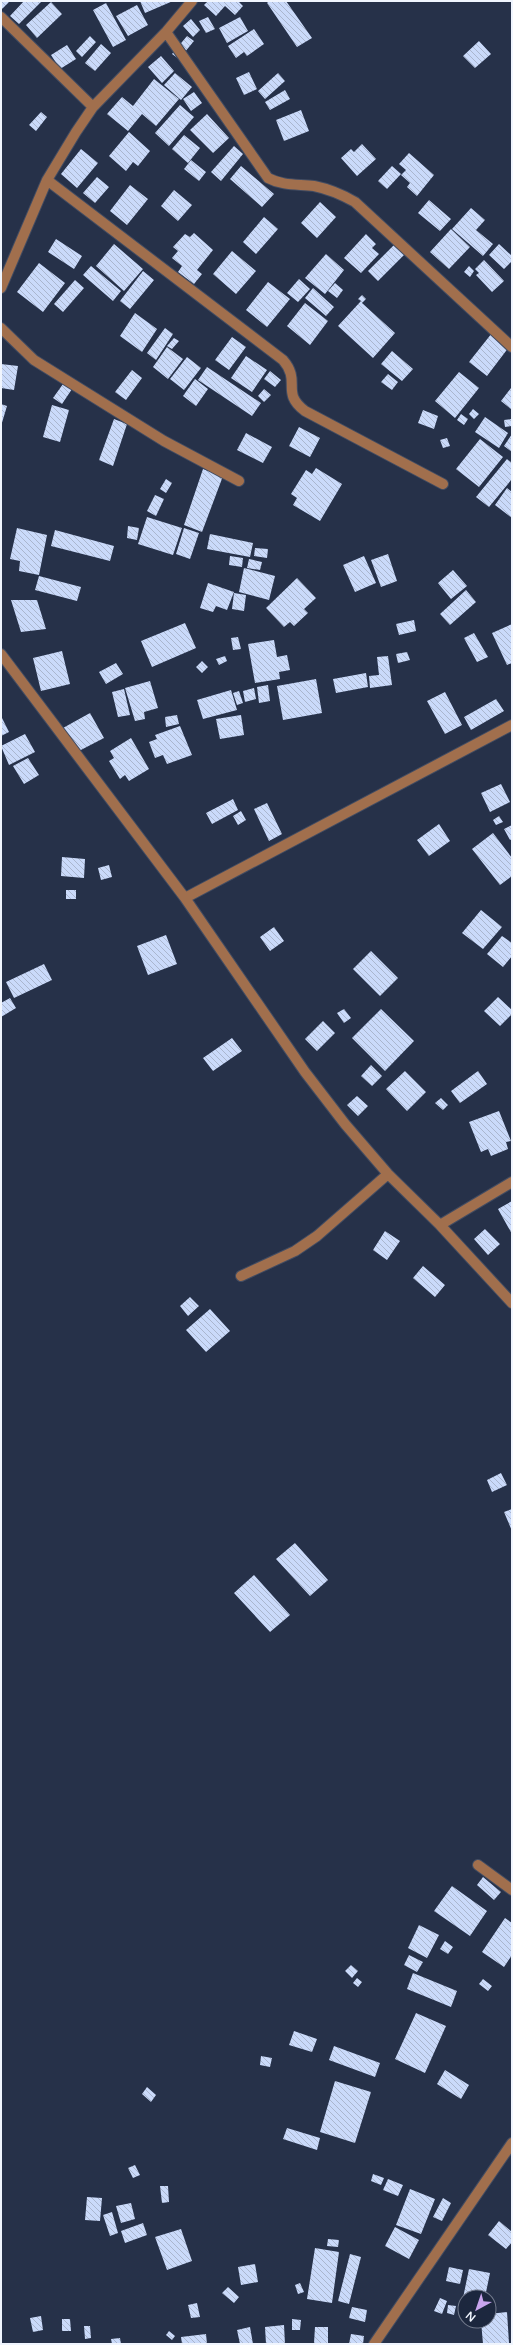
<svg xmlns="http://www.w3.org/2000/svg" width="513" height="2345" font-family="'Varela Round',sans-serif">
<defs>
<pattern id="building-back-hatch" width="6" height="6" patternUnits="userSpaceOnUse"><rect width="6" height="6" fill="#cadafa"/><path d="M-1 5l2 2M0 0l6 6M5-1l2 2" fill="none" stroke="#aab6ce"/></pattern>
</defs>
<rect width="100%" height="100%" fill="#263149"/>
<path fill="url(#building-back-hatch)" d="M1 1H10L1 10Z
M24 1H42L19 24 10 16Z
M140 1H173L145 13Z
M208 1H238L243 6 235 15 225 6 216 16 204 5Z
M269 1H286L312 38 297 47 267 3Z
M51 2 62 14 37 38 26 25Z
M106 3 126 40 113 47 93 10Z
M137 5 148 25 128 36 116 16Z
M208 17 215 29 206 33 199 21Z
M240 17 248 31 227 43 219 28Z
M191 19 200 30 193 37 183 26Z
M254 29 264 44 247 56 244 52 236 58 228 46Z
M90 36 96 42 82 57 76 51Z
M187 36 194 41 179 59 172 54Z
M479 41 491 54 475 68 463 56Z
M101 44 111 53 95 71 85 63Z
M67 45 76 59 60 69 51 55Z
M161 56 174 71 162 83 148 67Z
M249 72 257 89 244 95 236 78Z
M175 73 192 87 181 100 164 85Z
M278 73 285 81 265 99 258 91Z
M154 79 179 99 156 126 142 114 128 131 107 114 122 97 133 106Z
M285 90 290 99 270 110 265 102Z
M194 92 202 103 191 111 183 99Z
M180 105 194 117 169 146 155 133Z
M301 110 309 131 284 141 276 120Z
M41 112 47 117 36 131 29 125Z
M207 114 229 138 213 153 190 130Z
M129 132 150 151 138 166 133 162 126 171 109 156Z
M184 135 200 148 188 163 172 149Z
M362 144 376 159 357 176 341 158 351 149 354 152Z
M234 146 243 154 221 181 211 172Z
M81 149 98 163 77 188 61 174Z
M409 153 434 175 417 196 407 187 410 183 401 175 406 170 399 164Z
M191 160 206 172 199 181 184 169Z
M241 166 274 194 262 207 230 179Z
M392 166 401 174 387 189 378 181Z
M97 177 109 187 95 203 83 193Z
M130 185 148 199 127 225 110 211Z
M174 190 192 205 178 221 161 206Z
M429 200 451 219 440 231 418 213Z
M320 202 336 217 317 238 301 223Z
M471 208 485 220 476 230 493 244 483 256 452 229Z
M264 217 278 229 256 254 243 242Z
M451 229 470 247 449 269 430 252Z
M194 233 213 250 197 270 202 274 194 284 178 272 182 266 172 258 178 251 173 247 185 234 190 237Z
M366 234 376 244 372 248 379 254 361 273 344 258Z
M401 238 411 248 378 281 368 271Z
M56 239 82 256 74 269 48 252Z
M114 244 143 269 124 291 96 266Z
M499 244 512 256V261L504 269 489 255Z
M232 251 256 271 236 294 213 274Z
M326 254 344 270 325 294 305 278Z
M484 260 504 281 492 292 476 275 479 273 475 269Z
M39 263 65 283 43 312 17 292Z
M91 266 121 291 113 301 83 275Z
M469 266 474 271 470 277 464 272Z
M143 271 154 280 130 309 120 301Z
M299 279 310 289 298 302 287 293Z
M75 280 84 288 63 312 54 304Z
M268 282 290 299 267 327 246 310Z
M335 283 343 290 337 298 328 291Z
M313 288 334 307 326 316 305 298Z
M362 295 366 299 362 303 395 333 373 358 338 326 361 301 358 299Z
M305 303 328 321 310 345 287 326Z
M135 313 157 329 142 352 120 336Z
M165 328 173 334 156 360 147 353Z
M492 333 509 347 487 376 469 362Z
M232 337 246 347 229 370 215 360Z
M174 338 179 341 172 349 167 346Z
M167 347 183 359 168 379 153 367Z
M392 351 413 369 402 381 381 364Z
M246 356 267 370 252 392 231 378Z
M187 357 201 368 184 390 170 379Z
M1 364 18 366 14 390 1 388Z
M207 367 261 403 252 416 198 380Z
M132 370 142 378 126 400 115 392Z
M270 371 281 380 275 387 264 379Z
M459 372 479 388 455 418 435 401Z
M388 374 398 382 392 390 381 382Z
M195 379 208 389 196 406 183 396Z
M63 384 72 389 62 404 53 398Z
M511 388H512V410L501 401Z
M264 389 271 395 264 402 258 396Z
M1 404 7 406 1 426Z
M52 405 69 410 60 442 43 437Z
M473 409 479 414 474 419 469 414Z
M423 410 438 416 434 429 418 423Z
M461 414 468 419 464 425 457 420Z
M485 417 508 433 499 448 475 432Z
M114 419 127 424 113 466 99 460Z
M511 419 512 426 505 427 504 420Z
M299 427 320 438 310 457 289 446Z
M246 433 272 447 263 463 237 450Z
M512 434V452L504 446Z
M447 438 450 446 443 448 440 440Z
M480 439 503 457 479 487 456 469Z
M507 459 512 463V479L489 507 476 497Z
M316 468 342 484 320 521 293 505 297 498 291 494 306 470 312 474Z
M203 469 223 476 202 532 184 525Z
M166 479 172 483 166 493 160 489Z
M507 488 512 492V518L495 505Z
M155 495 164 499 156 516 147 511Z
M147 517 182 528 173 555 138 544Z
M128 526 139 528 137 540 127 538Z
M17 528 47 535 39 575 19 571 20 561 10 559Z
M184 528 199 533 190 559 176 554Z
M55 530 114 546 110 561 51 546Z
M210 534 253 543 250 557 207 549Z
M255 548 268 549 267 558 254 556Z
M388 554 397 581 381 587 371 560Z
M230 556 243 558 242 567 229 565Z
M364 556 376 583 355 592 343 565Z
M249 559 262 562 260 570 247 568Z
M244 568 275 576 269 600 239 592Z
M453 570 467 586 451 599 438 583Z
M39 576 81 587 77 601 35 590Z
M297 578 316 598 304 609 308 613 294 626 290 622 284 627 266 608Z
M208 583 234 592 227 610 216 606 213 612 200 608Z
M466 590 476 602 450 625 440 614Z
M234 593 246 595 244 611 232 609Z
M11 600H37L46 629 21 632Z
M414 620 416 631 399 635 396 624Z
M185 623 196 648 152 667 141 641Z
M512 624V663L507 665 492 633Z
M474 633 488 657 477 662 464 638Z
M238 637 241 649 233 650 231 638Z
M274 640 277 657 287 655 290 670 279 672 280 679 255 683 248 644Z
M62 651 70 684 41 691 33 658Z
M407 652 410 660 398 663 396 654Z
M225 656 227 661 219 665 216 659Z
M388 656 392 685 370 688 369 676 379 675 377 657Z
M202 661 208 667 202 673 196 667Z
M116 663 123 674 106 684 99 672Z
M366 673 368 687 336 693 333 679Z
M316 679 322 713 283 720 277 686Z
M150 681 158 708 144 712 145 719 135 721 125 688Z
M268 685 270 701 259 703 257 687Z
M254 688 256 699 245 702 243 691Z
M124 689 130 715 118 717 112 692Z
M231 690 237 710 203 719 197 700Z
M239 691 243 703 237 705 233 693Z
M445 692 462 725 445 734 427 701Z
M496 699 504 711 471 730 464 717Z
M90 713 104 738 77 752 63 728Z
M177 715 179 724 166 727 165 717Z
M241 715 244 735 220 739 216 719Z
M1 716 9 732 1 736Z
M180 726 192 755 167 764 163 755 155 758 149 742 157 739 155 735Z
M25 734 35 752 9 765 1 746Z
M131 738 149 769 129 781 125 775 120 779 109 761 114 758 110 751Z
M28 758 39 775 24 784 13 766Z
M501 784 510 802 490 812 481 793Z
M233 799 238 810 212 824 206 813Z
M267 803 282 834 269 841 254 809Z
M241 811 246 820 238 825 233 816Z
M499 816 503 822 496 825 493 820Z
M439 824 450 841 429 856 417 840Z
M512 825V839L510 840 504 829Z
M493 833 512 858V876L500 885 472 849Z
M62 857 85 859 84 878 61 876Z
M109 865 112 877 101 880 98 868Z
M66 890H76V899H66Z
M481 910 502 927 483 949 462 933Z
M274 927 284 941 270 951 260 937Z
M166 935 177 964 148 975 137 946Z
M502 936 512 943V956L503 967 487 954Z
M371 951 398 978 380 996 353 969Z
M44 964 52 980 14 998 6 982Z
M498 997 512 1010V1014L500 1026 484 1011Z
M10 998 16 1008 1 1017V1003Z
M344 1009 351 1018 344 1023 337 1013Z
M381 1009 414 1041 385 1071 352 1038Z
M323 1021 335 1033 317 1051 305 1039Z
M232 1038 242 1051 213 1071 203 1058Z
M371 1065 382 1076 372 1086 361 1076Z
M405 1071 426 1092 407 1111 386 1089Z
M478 1071 487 1084 460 1103 451 1091Z
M357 1096 368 1106 358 1116 347 1105Z
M441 1098 448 1105 443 1110 435 1103Z
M499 1111 511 1141 506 1142 508 1149 491 1156 488 1149 481 1152 469 1122Z
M512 1201V1234L498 1209Z
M485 1229 500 1244 488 1255 474 1239Z
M385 1231 400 1241 387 1260 373 1250Z
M423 1266 445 1285 435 1297 413 1278Z
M190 1297 199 1306 188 1316 180 1306Z
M210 1309 230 1331 206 1352 186 1330Z
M501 1473 507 1485 492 1492 487 1480Z
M512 1509V1531L504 1512Z
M295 1543 328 1580 310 1596 276 1559Z
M254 1575 290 1615 270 1632 234 1593Z
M483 1877 501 1892 494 1900 477 1885Z
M452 1886 487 1911 470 1936 434 1911Z
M505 1918 512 1923V1955L504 1967 482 1952Z
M419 1925 439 1935 427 1958 408 1948Z
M445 1941 453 1947 448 1954 440 1949Z
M409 1955 423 1962 417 1972 404 1965Z
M351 1965 358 1971 352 1978 345 1971Z
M413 1973 457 1991 451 2007 407 1989Z
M357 1978 362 1982 358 1987 353 1983Z
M483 1979 492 1986 488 1991 479 1984Z
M416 2013 446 2026 425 2073 395 2059Z
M294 2031 317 2039 312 2052 289 2045Z
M334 2046 380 2063 375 2077 329 2060Z
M261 2056 272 2058 270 2067 260 2065Z
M445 2070 469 2085 461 2099 437 2084Z
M335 2081 371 2092 355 2143 320 2132Z
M147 2087 156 2095 151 2102 142 2094Z
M287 2128 320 2138 317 2150 283 2139Z
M135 2165 140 2175 133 2178 128 2168Z
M373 2174 384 2178 381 2185 371 2181Z
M388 2179 403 2185 398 2196 383 2190Z
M160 2186H168L169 2202 162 2203Z
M410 2189 435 2199 421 2234 396 2225Z
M87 2197 102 2198 100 2221 85 2220Z
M443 2198 451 2203 442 2221 433 2217Z
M131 2203 135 2219 121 2223 116 2206Z
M112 2212 118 2233 110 2236 103 2215Z
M499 2221 512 2232V2242L506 2249 488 2235Z
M143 2223 147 2235 125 2243 121 2231Z
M395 2227 419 2240 409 2259 385 2246Z
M181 2229 192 2261 167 2270 155 2237Z
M328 2239 339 2240 338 2247 327 2246Z
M315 2248 339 2252 332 2303 307 2299Z
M350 2254 361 2257 349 2304 338 2301Z
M255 2264 258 2282 241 2285 238 2267Z
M449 2267 463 2270 460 2284 446 2281Z
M469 2269 490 2273 485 2297 463 2298Z
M300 2283 304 2292 298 2294 295 2285Z
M228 2287 239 2297 234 2303 222 2293Z
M440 2298 447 2301 442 2314 434 2311Z
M197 2303 200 2317 191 2318 188 2305Z
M448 2305 456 2306 454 2315 447 2313Z
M352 2307 367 2310 365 2322 349 2318Z
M507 2312 509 2343 483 2344 481 2321H489V2314Z
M41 2316 43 2330 33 2332 30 2318Z
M62 2319H70L71 2331H62Z
M292 2319 301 2320 300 2330H292Z
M284 2325 285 2344H266L265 2327Z
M84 2326H90L91 2338 85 2339Z
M250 2327 253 2344H240L237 2330Z
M315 2327H328V2343H314Z
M169 2331 175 2336 172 2340 166 2335Z
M206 2334 207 2344H182L181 2337Z
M351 2334 364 2336 363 2344H349Z
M120 2338 121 2344H112L111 2339Z"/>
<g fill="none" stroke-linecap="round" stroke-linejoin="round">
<g stroke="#424c62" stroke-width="12">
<path id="minor" d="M1 17 93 107
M166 32 268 178C283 186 298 184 314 186 329 189 341 194 355 202L512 347
M47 180 283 360C302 382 280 392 305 411L443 484
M1 288 47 180 76 132 93 107 166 32 192 1
M1 328 34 360 164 441 239 481
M1 654 185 898 305 1072 345 1124 388 1174 440 1225 512 1303
M185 898 512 725
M440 1225 512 1182
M241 1276 295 1251 317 1236 388 1174
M478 1865 512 1890
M374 2344 512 2143"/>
</g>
<use href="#minor" stroke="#a16f4d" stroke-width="10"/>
</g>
<rect width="513" height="2345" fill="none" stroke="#f0f5fe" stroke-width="4"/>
<g transform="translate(477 2309) rotate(220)"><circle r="19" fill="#1c273e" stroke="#71798b"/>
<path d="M0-3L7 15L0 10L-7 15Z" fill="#c8a5ee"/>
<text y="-6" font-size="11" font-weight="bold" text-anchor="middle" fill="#f0f5fe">N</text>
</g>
</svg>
